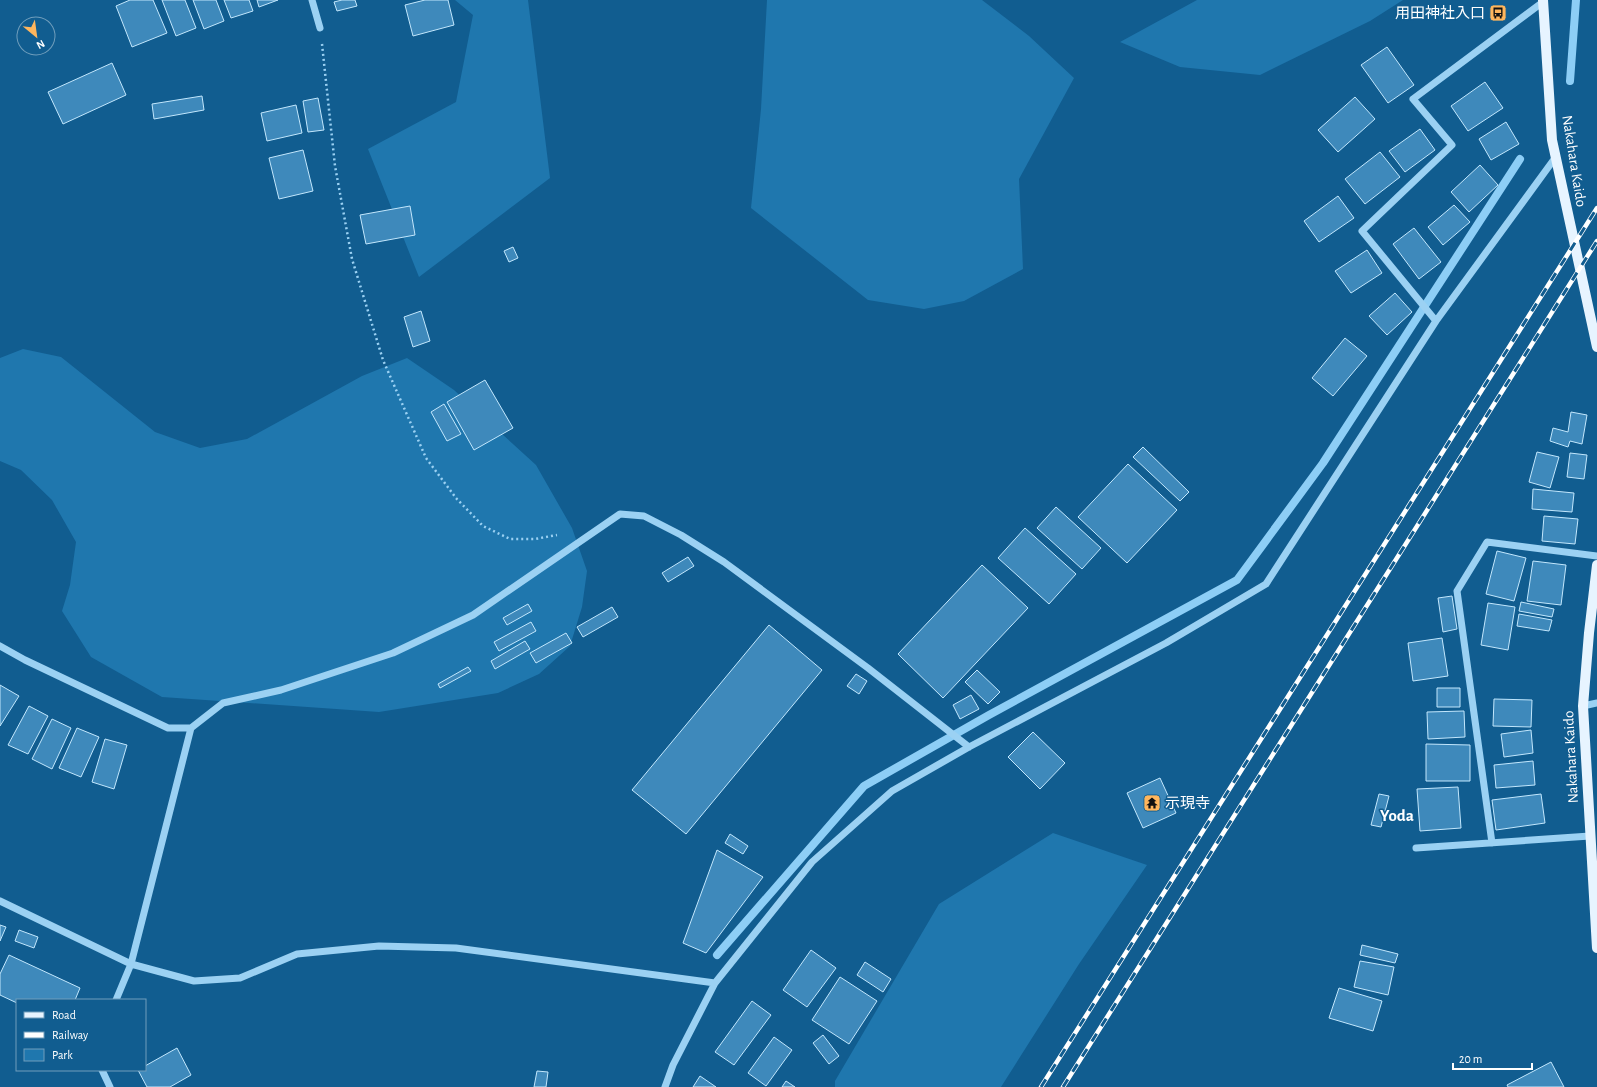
<svg xmlns="http://www.w3.org/2000/svg" width="1597" height="1087" font-family="'Alegreya Sans','Noto Sans JP',sans-serif">
<rect width="100%" height="100%" fill="#115d90"/>
<path fill="#1f77ae" d="M455 0H528L550 178 419 277 368 149 456 102 473 15Z
M767 0H982L1029 36 1074 78 1019 179 1023 269 964 301 924 309 868 300 751 208 761 109Z
M1197 0H1403L1370 21 1260 75 1180 67 1120 42Z
M23 349 61 357 155 432 200 448 247 439 362 376 407 358 454 390 536 465 572 528 587 571 582 607 570 646 539 674 498 693 379 712 162 697 91 657 62 611 70 585 76 542 52 500 21 470 0 461V358Z
M1053 833 1147 865 1079 964 1001 1087H835V1081L939 904Z"/>
<g fill="none" stroke-linecap="round" stroke-linejoin="round">
<path stroke="#8dcef6" stroke-width="8" d="M1570 81 1576 0
M717 955 864 786 989 715 1237 580 1323 463 1520 159"/>
</g>
<path fill="#3e89bb" stroke="#c2e7fd" d="M130 0H153L167 33 132 47 116 6Z
M162 0H185L196 28 176 36Z
M193 0H216L224 21 204 29Z
M224 0H249L253 11 231 18Z
M257 0H278L259 7Z
M342 0H355L357 6 337 11 334 2Z
M425 0H448L454 25 413 36 405 5Z
M1387 47 1414 85 1388 103 1361 65Z
M112 63 126 95 63 124 48 92Z
M1485 82 1503 108 1468 131 1451 106Z
M202 96 204 110 154 119 152 104Z
M1355 97 1375 119 1338 152 1318 130Z
M318 98 324 130 308 132 303 101Z
M296 105 302 133 267 141 261 113Z
M1506 122 1519 144 1491 160 1479 139Z
M1420 129 1435 150 1405 172 1389 151Z
M303 150 313 191 279 199 269 158Z
M1380 152 1400 177 1365 204 1345 179Z
M1480 165 1498 185 1469 212 1451 192Z
M1338 196 1354 218 1319 242 1304 221Z
M1454 205 1470 222 1443 245 1428 227Z
M410 206 415 235 366 244 360 215Z
M1414 228 1441 262 1419 279 1393 244Z
M513 247 518 258 509 262 504 251Z
M1367 250 1382 273 1351 293 1335 271Z
M1395 293 1412 312 1387 335 1369 316Z
M421 311 430 341 413 347 404 317Z
M1345 338 1367 356 1333 396 1312 378Z
M485 380 513 428 474 450 447 402Z
M444 404 461 434 447 441 431 412Z
M1571 412 1587 415 1582 444 1570 441 1568 447 1550 441 1553 428 1568 432Z
M1143 447 1189 492 1180 501 1133 457Z
M1537 452 1559 457 1550 488 1529 482Z
M1570 453 1587 455 1584 479 1567 477Z
M1128 464 1177 510 1127 563 1078 517Z
M1533 489 1574 493 1572 512 1532 509Z
M1056 507 1101 548 1082 569 1037 528Z
M1544 516 1578 519 1575 544 1542 541Z
M1025 528 1076 574 1049 604 998 558Z
M1497 551 1526 558 1514 601 1486 594Z
M688 557 694 566 668 582 662 573Z
M1533 561 1566 565 1561 605 1527 601Z
M982 565 1028 608 943 698 898 654Z
M1452 596 1457 629 1443 632 1438 598Z
M1521 602 1554 609 1552 617 1519 611Z
M1488 603 1515 607 1508 650 1481 645Z
M528 604 532 611 507 625 503 618Z
M612 607 618 617 583 637 577 627Z
M1519 614 1552 620 1549 631 1517 626Z
M531 622 536 631 499 651 494 642Z
M769 625 822 670 686 834 632 790Z
M566 633 572 643 536 663 530 653Z
M1442 638 1448 676 1413 681 1408 643Z
M525 641 530 649 495 669 491 661Z
M468 667 471 671 440 688 438 684Z
M977 670 1000 692 988 704 965 682Z
M856 674 867 681 859 694 847 686Z
M0 685 19 696 0 726Z
M1437 688H1460V707H1437Z
M971 695 979 709 960 719 953 705Z
M1494 699 1532 700 1531 727 1493 726Z
M29 706 48 716 28 754 8 745Z
M1464 711 1465 737 1428 739 1427 712Z
M52 719 71 728 52 769 32 759Z
M77 728 99 737 81 777 59 768Z
M1531 730 1533 753 1504 757 1501 734Z
M1033 732 1065 763 1040 789 1008 757Z
M105 739 127 745 114 789 92 782Z
M1426 744 1470 745V781H1426Z
M1533 761 1535 785 1496 788 1494 765Z
M1160 778 1176 813 1143 828 1127 793Z
M1458 787 1461 828 1420 831 1417 789Z
M1379 794 1389 796 1381 827 1371 825Z
M1541 794 1545 823 1496 830 1492 800Z
M730 834 748 846 743 854 725 843Z
M717 850 763 877 706 953 683 943Z
M0 925 6 927 0 941Z
M19 930 38 937 34 948 15 941Z
M1362 945 1398 954 1395 963 1360 955Z
M811 950 836 968 807 1007 783 990Z
M9 955 80 988 75 1000H17V1003L0 995V974Z
M1360 961 1394 967 1388 995 1354 987Z
M865 962 891 979 883 992 857 975Z
M840 977 877 1001 849 1044 812 1020Z
M1339 988 1382 1001 1373 1031 1329 1018Z
M752 1001 771 1015 734 1065 715 1052Z
M823 1035 839 1056 829 1064 813 1043Z
M774 1037 792 1050 766 1086 748 1073Z
M177 1048 191 1075 170 1087H147L138 1070H145V1066Z
M1551 1062 1564 1087H1508L1507 1085Z
M537 1071 548 1072 546 1087H534Z
M700 1076 716 1087H693Z
M786 1081 795 1087H782Z"/>
<g fill="none" stroke-linecap="round" stroke-linejoin="round">
<path stroke="#9bd1f3" stroke-width="2.5" stroke-dasharray="2 3" stroke-linecap="butt" d="M322 44 335 166 352 259 383 360 426 458 456 498 483 526 510 539H535L557 535"/>
<path stroke="#9bd1f3" stroke-width="7" d="M312 0 320 28
M1436 321 1362 231 1452 145 1413 99 1543 2
M0 646 25 660 168 728H191L223 703 281 690 393 653 473 615 620 514 644 516 681 535 724 562 868 668 969 747
M1583 706 1597 703
M1492 843 1457 591 1487 542 1597 556
M1416 848 1590 836
M0 901 131 964 194 981 240 978 297 954 379 946 456 948 715 983
M116 1000 131 964 191 728
M102 1070 110 1087
M665 1087 673 1065 715 983 812 862 892 791 969 747 1166 643 1266 584 1436 321 1555 158"/>
<path stroke="#e7f4ff" stroke-width="10" d="M1543 0 1552 140 1597 347
M1597 565 1589 633 1583 706 1597 948"/>
<g stroke="#fff" stroke-width="4.5">
<path id="rail" d="M1041 1087 1597 208
M1063 1087 1597 241"/>
</g>
<use href="#rail" stroke="#115d90" stroke-width="3" stroke-dasharray="9" stroke-linecap="butt"/>
</g>
<defs>
<g id="bus-square" transform="scale(0.9)"><rect x="-9" y="-9" width="18" height="18" rx="4" fill="#ffb65d" stroke="#115d90"/><path d="M-5-6H5V4H4V6H2V4H-2V6H-4V4H-5ZM-3.5-4V0h7V-4ZM-3.5 1.2v1.5H-2V1.2ZM2 1.2v1.5H3.5V1.2Z" fill="#111"/></g>
<g id="temple-square" transform="scale(0.9)"><rect x="-9" y="-9" width="18" height="18" rx="4" fill="#ffb65d" stroke="#115d90"/><path d="M0-6L5-2H3V0L6.5 2.5H4V6H1.5V3h-3V6H-4V2.5H-6.5L-3 0V-2H-5Z" fill="#111"/></g>
</defs>
<g fill-rule="evenodd">
<use href="#bus-square" x="1498" y="13"/>
<use href="#temple-square" x="1152" y="803"/>
</g>
<g text-anchor="middle" dominant-baseline="central" stroke-width="3" stroke-linejoin="round" paint-order="stroke">
<g font-size="15" fill="#fff" stroke="#115d90" text-anchor="end">
<text x="1485" y="13">用田神社入口</text>
<text x="1165" y="803" text-anchor="start">示現寺</text>
</g>
<g font-size="15" fill="#fff" stroke="#115d90">
<text transform="translate(1574 161) rotate(81)">Nakahara Kaido</text>
<text transform="translate(1571 757) rotate(-93)">Nakahara Kaido</text>
</g>
<g font-size="17" font-weight="bold" fill="#fff" stroke="#115d90">
<text x="1397" y="815">Yoda</text>
</g>
</g>
<rect x="16" y="999" width="130" height="72" fill="#115d90" stroke="#709ebc"/>
<rect x="24" y="1012" width="20" height="6" fill="#e7f4ff" stroke="#709ebc"/>
<text x="52" y="1019" font-size="12" fill="#ffffff">Road</text>
<rect x="24" y="1032" width="20" height="6" fill="#ffffff" stroke="#709ebc"/>
<text x="52" y="1039" font-size="12" fill="#ffffff">Railway</text>
<rect x="24" y="1049" width="20" height="12" fill="#1f77ae" stroke="#709ebc"/>
<text x="52" y="1059" font-size="12" fill="#ffffff">Park</text>
<g transform="translate(36 36) rotate(151)"><circle r="19" fill="#115d90" stroke="#709ebc"/>
<path d="M0-3L7 15L0 10L-7 15Z" fill="#ffb65d"/>
<text y="-6" font-size="11" font-weight="bold" text-anchor="middle" fill="#ffffff">N</text>
</g>
<path d="M1453 1063v6h79v-6" fill="none" stroke="#ffffff" stroke-width="2"/>
<text x="1459" y="1063" font-size="12" fill="#ffffff" stroke="#115d90" stroke-width="3" paint-order="stroke">20 m</text>
</svg>
